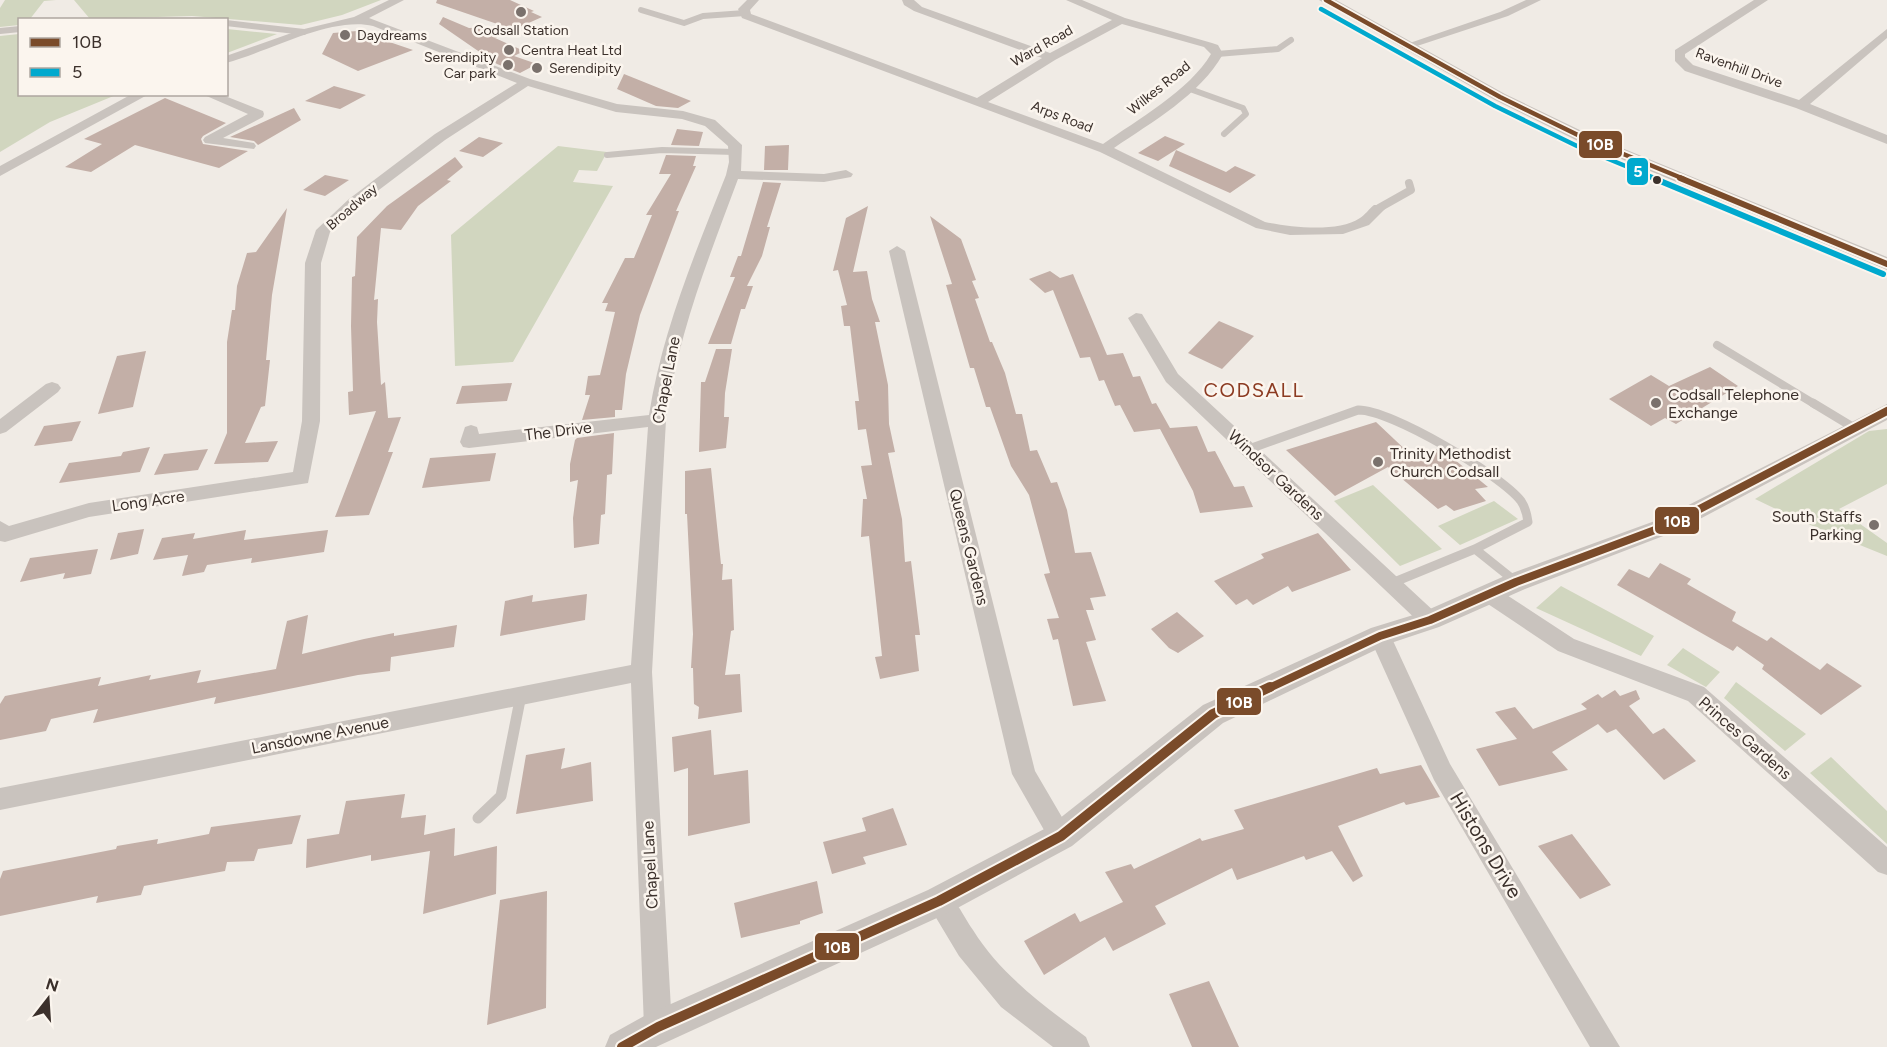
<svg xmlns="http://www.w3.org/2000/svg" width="1887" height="1047" font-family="Figtree,sans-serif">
<rect width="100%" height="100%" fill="#f0ebe5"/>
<path fill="#d1d6bf" d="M5 0H56L44 1 30 19 20 20 19 25 0 27V8Z
M74 0H381L342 15 301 25 192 16 90 19Z
M227 29 277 34 227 53Z
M19 34 20 94 116 95 50 122 0 152V36Z
M558 146 607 152 597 171 579 170 573 182 613 186 513 362 455 366 451 235Z
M1887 429V484L1839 509 1887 543V556L1803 522 1755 499 1869 431Z
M1373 485 1442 549 1400 566 1334 501Z
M1494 501 1518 519 1460 545 1438 526Z
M1561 586 1654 636 1641 656 1536 608Z
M1683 648 1720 672 1706 687 1667 665Z
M1736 682 1806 734 1785 751 1724 698Z
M1831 757 1887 811V844L1810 773Z"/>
<path fill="#c3afa7" d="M437 0H510L534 11 531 12 542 17 495 38 524 51 514 56 537 64 520 73 497 64 439 24 443 17 469 28 506 27 436 3Z
M357 31 413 50 358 71 322 54 333 33Z
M624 74 691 101 678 108 656 106 617 89Z
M334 86 366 95 340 109 305 101Z
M165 98 226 123 203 136 201 139 203 144 248 151 219 168 135 145 91 172 65 167 102 144 84 139Z
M294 108 301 120 258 145 254 141 230 137Z
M677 129 703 132 699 146 671 145Z
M1165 136 1185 144 1158 161 1138 153Z
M479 137 503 143 483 157 459 151Z
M789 145 788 170H764L765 146Z
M1176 150 1226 172 1235 166 1256 175 1230 193 1169 166Z
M666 155 696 156 693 166H696L676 211H679L640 315 626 374 622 410H615V417L582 420 590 395H585L588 376 600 375 615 312 605 311 608 303H602L625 258H634L652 215H646L671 174H659Z
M455 157 463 167 447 180 451 181 418 206 401 230 381 228 374 300 378 299 377 322 381 385 385 382 388 418 401 417 388 452H393L369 515 335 517 376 411 349 415 348 392 353 391 351 326 352 277 355 276 357 237 387 206Z
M325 175 349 180 325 196 303 190Z
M763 182 781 183 767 227H770L762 256 747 286H753L745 309H741L731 344H708L735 277H730L738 256H741Z
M868 206 853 272 867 271 872 299 880 322H875L888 385 889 424 895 452 888 453 902 519 905 562 911 561 920 635H915L919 671 880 679 875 657 882 656 869 536 861 537 863 499H867L861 466 872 465 866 429 858 430 855 401H859L850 326H844L841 306 847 305 838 270 833 271 846 218Z
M287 208 272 295 266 360H270L265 406 261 407 245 443 278 441 268 462 214 464 227 433V342L232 310H235L237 286 247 253 256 252Z
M930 216 961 239 976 280 972 281 979 298 975 299 990 342H992L1005 373 1016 414H1022L1030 451 1037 450 1051 483 1057 482 1067 510 1075 553 1091 552 1106 596 1090 598 1094 610H1086L1096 640 1086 642 1106 701 1073 706 1058 639 1053 640 1047 619 1059 618 1044 574 1050 573 1029 495 1011 466 990 407H986L974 368H970L946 285 952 284Z
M1050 271 1060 278 1073 274 1107 355 1091 357 1123 353 1133 377 1140 376 1152 404 1156 403 1170 428 1197 426 1208 452 1215 451 1234 487 1244 486 1253 507 1200 513 1193 491 1160 429 1134 432 1120 405 1115 406 1104 380 1099 381 1090 357 1080 358 1053 290 1045 293 1029 279Z
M1219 321 1254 336 1222 369 1188 353Z
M716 349H732L725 393 724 417H729L726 448 699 452 701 382H705Z
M146 351 133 407 98 414 117 356Z
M1710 367 1738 386 1676 424 1665 418 1651 426 1609 399 1651 375 1669 386Z
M512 383 507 401 456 404 462 386Z
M81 421 72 441 34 446 44 426Z
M1376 422 1412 456 1436 449 1455 460 1488 487 1475 489 1486 501 1454 511 1446 505 1438 509 1388 467 1335 496 1286 450Z
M614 433 612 474 607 475 605 514 601 515 599 544 574 548 573 518 578 480 570 482V464L575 440 577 438Z
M150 447 140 472 59 483 69 463 121 456 123 452Z
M208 449 198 470 154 475 164 454Z
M496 453 490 481 422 488 430 458Z
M711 468 721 564H723L722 580 732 579 734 630 731 631 725 675 740 674 742 712 698 719 699 707 694 704 693 668H691L693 634 687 514H685V471Z
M144 529 138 554 110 560 118 533Z
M246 530 244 540 328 530 324 552 251 563 252 558 207 565 204 572 182 576 188 555 153 560 162 538 195 533 193 539Z
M1318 533 1351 570 1292 592 1288 586 1253 605 1247 599 1236 605 1214 581 1264 558 1261 554Z
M98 549 91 574 63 579 65 573 20 582 30 558Z
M1660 563 1691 579 1687 584 1736 612 1732 621 1767 641 1771 637 1820 670 1827 663 1862 686 1821 715 1762 669 1764 665 1737 646 1733 651 1617 585 1629 569 1649 578Z
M587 594 585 620 500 636 505 601 533 595 532 602Z
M1177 612 1204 636 1178 653 1169 648 1151 629Z
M308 615 302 654 364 639 394 633V636L457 625 454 647 391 657 390 671 358 675 214 704 216 697 93 723 98 709 51 719 46 731 0 740V704L5 696 101 677 98 686 151 675 149 680 201 670 197 683 276 669 287 621Z
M1615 690 1620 696 1636 690 1640 699 1629 706 1653 734 1664 728 1696 761 1664 780 1616 729 1607 733 1598 724 1552 752 1568 770 1499 786 1476 749 1517 739 1495 712 1515 707 1533 729 1587 709 1581 704 1598 694 1602 698Z
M711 730 714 775 748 770 750 823 688 836V768L674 772 672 737Z
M565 748 561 769 591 762 593 801 516 814 526 755Z
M1421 765 1440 797 1406 805 1404 802 1338 826 1363 876 1353 882 1332 851 1306 860 1304 856 1237 880 1232 868 1155 906 1166 924 1113 951 1105 937 1044 975 1024 941 1075 913 1080 922 1123 902 1105 872 1131 864 1134 869 1200 838 1202 841 1244 829 1234 810 1377 768 1380 774Z
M405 794 401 818 426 815 424 835 455 828 454 856 497 846 496 894 423 914 430 851 371 861V855L306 868 307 839 339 834 346 801Z
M893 808 907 845 863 857 866 864 832 874 823 842 866 831 862 818Z
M301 815 292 844 258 849 254 861 227 862 225 871 144 886 141 895 96 903 98 896 0 916V879L3 871 116 849 117 846 158 839 157 844 209 834 211 827Z
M1572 834 1611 885 1580 899 1538 846Z
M817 881 823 913 800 921V924L741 938 734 903Z
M547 891 546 1008 487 1025 500 900Z
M1209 981 1239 1047H1192L1169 994Z"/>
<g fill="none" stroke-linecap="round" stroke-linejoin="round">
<path stroke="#c9c3be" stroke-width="6" d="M641 10 684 23 703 16 745 13
M226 23 304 32
M0 31 20 29
M1217 54 1278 49 1291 40
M1187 88 1243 108 1246 114 1224 134
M607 155 662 150 735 152"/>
<path stroke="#c9c3be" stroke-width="8" d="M1379 208 1411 190 1409 183
M1717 345 1816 405"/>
<path stroke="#c9c3be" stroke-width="9" d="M1813 403 1856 429
M1249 449 1358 410C1390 409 1501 475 1521 501 1525 507 1527 514 1528 522L1475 549 1392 583
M1475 549 1515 581"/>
<path stroke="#c9c3be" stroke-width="11" d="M478 818 501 796 521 695"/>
<path fill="#c9c3be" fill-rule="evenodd" d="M389 0H404L369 18 530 79 617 104 683 111 715 120 742 145 741 171 824 174 846 170 853 174 851 177 824 182 738 179C708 260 678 333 666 420L652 672 672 1027 668 1037 658 1041 648 1037 644 1027 631 683 0 810V788L631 665 648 427 469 448 463 447 460 442 465 427 471 425 477 427 479 434 649 415C662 331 695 254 726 175L729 162 728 146 705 126 682 119 616 112 528 86 445 140 359 205 330 232 321 263 320 421 308 483 89 517 5 542 0 541V521L9 526 89 503 293 472 302 421 305 263 316 230 349 199 435 134 517 83 373 26C331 16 268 52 226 63V56L300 30 354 17Z
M747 0H759L750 10 751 14 977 98 1042 58 914 11 904 5 902 0H914L922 7 1050 53 1112 20 1066 0H1082L1125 18 1212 43 1218 45 1223 54C1200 95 1152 122 1114 148L1265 222C1290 227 1338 233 1360 218 1365 215 1369 209 1374 205H1384L1386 208 1369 225 1343 234 1290 235 1256 228 1100 152 742 18 738 9ZM1122 24 1204 47 1211 54C1190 90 1137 120 1103 144L988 102 1055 60Z
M1526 0H1541L1508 16 1411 48H1403L1401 46 1500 12Z
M1754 0H1768L1685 54V57L1693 65 1799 100 1887 29V38L1810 104 1887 135V144L1796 108 1685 71 1675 61V50Z
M132 94H149L0 176V166Z
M202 94H220L263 111 264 114 263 117 223 138 254 143 256 146 254 149 205 143 203 140 205 137 248 114Z
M897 246 905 251 1035 771 1073 836 1070 844 1061 848 1052 844 1012 774 889 251Z
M1136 313 1142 314 1178 374 1437 614 1441 620 1437 626 1430 629 1423 626 1166 382 1128 318Z
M52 382 58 384 61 388 58 392 6 432 0 434V419L46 384Z
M1489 586 1496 588 1574 639 1704 687 1887 847V875L1878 872 1688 701 1558 651 1482 600 1479 594 1482 588Z
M1380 627 1388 630 1450 764 1620 1047H1590L1434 780 1369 636 1372 630Z
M939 888C955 895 963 916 973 930 1001 975 1044 1006 1086 1037L1090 1047H1053L1001 1007 959 956 926 901 930 892Z"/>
<path fill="#c9c3be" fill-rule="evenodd" d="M1319 0H1336L1505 94 1588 134 1887 257V270L1576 140 1495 100Z
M1887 404V420L1679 530 1525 589 1439 627 1388 644 1223 723 1072 846 950 912 656 1047H605L610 1035 646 1015 928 890 1050 826 1203 705 1371 628 1423 612 1507 575 1663 518Z"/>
<g stroke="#fbf5ee" stroke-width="8">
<path id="bus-1-far3" d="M1326 0 1500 97 1582 137 1684 179"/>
</g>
<g stroke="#fbf5ee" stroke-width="10">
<path id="bus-1-far2" d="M1680 178 1887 264"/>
</g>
<g stroke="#fbf5ee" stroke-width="12">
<path id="bus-1-far1" d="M1267 689 1380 636 1430 620 1516 582 1671 524 1887 411"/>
</g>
<g stroke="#fbf5ee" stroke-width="14">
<path id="bus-1" d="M622 1047 658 1027 939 901 1061 836 1213 714 1270 687"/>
</g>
<g stroke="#fbf5ee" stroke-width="8">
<path id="bus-2-far1" d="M1321 9 1495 106 1577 146 1657 179"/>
</g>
<g stroke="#fbf5ee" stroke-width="10">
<path id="bus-2" d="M1653 178 1883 274"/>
</g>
<use href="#bus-1-far3" stroke="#7a4b2a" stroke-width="4.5"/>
<use href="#bus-1-far2" stroke="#7a4b2a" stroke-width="6"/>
<use href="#bus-1-far1" stroke="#7a4b2a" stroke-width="8"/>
<use href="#bus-1" stroke="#7a4b2a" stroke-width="10"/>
<use href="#bus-2-far1" stroke="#00a9ce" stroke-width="4.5"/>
<use href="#bus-2" stroke="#00a9ce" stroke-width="6"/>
</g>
<g fill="#7a716c" stroke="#fbf5ee" stroke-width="2">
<circle cx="521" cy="12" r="6"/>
<circle cx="345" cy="35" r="6"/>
<circle cx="509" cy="50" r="6"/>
<circle cx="508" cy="65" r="6"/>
<circle cx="537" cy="68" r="6"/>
<circle cx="1656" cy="403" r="6"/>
<circle cx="1378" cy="462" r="6"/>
<circle cx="1874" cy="525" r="6"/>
</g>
<circle fill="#3b302b" stroke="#fbf5ee" stroke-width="2" cx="1657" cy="180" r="5"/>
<g text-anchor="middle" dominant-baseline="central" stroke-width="5" stroke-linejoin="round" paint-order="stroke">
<g font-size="14" fill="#3b302b" stroke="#fbf5ee" text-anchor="start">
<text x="521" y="30" text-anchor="middle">Codsall Station</text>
<text x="357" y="35">Daydreams</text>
<text x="521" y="50">Centra Heat Ltd</text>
<text x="496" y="57" text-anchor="end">Serendipity<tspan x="496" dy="16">Car park</tspan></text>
<text x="549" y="68">Serendipity</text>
</g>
<g font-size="14" fill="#3b302b" stroke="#fbf5ee">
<text transform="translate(1042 46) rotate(-30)">Ward Road</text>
<text transform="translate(1739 68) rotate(20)">Ravenhill Drive</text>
<text transform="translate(1159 88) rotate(-39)">Wilkes Road</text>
<text transform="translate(1062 117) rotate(21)">Arps Road</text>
<text transform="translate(352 207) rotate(-41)">Broadway</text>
</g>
<g font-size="16" fill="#3b302b" stroke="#fbf5ee">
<text transform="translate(666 380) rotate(-79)">Chapel Lane</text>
<text transform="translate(558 431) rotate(-7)">The Drive</text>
<text transform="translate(1276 475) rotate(43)">Windsor Gardens</text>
<text transform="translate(148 501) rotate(-8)">Long Acre</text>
<text transform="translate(969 547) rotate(76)">Queens Gardens</text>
<text transform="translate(320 735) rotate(-11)">Lansdowne Avenue</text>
<text transform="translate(1745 738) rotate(41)">Princes Gardens</text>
<text transform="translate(650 865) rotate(-93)">Chapel Lane</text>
</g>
<g font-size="16" fill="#3b302b" stroke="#fbf5ee" text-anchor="start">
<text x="1668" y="394">Codsall Telephone<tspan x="1668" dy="18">Exchange</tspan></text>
<text x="1390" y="453">Trinity Methodist<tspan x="1390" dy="18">Church Codsall</tspan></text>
<text x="1862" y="516" text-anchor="end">South Staffs<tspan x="1862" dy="18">Parking</tspan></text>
</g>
<g font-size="20" letter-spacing="1.5" fill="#8c3b22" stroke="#fbf5ee">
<text x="1254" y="390">CODSALL</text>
</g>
<g font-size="20" fill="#3b302b" stroke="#fbf5ee">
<text transform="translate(1486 845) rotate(59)">Histons Drive</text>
</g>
</g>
<g stroke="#fbf5ee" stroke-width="2">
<rect x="1578" y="130" width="45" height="29" rx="6" fill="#7a4b2a"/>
<rect x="1626" y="157" width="23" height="29" rx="6" fill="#00a9ce"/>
<rect x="1654" y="506" width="46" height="29" rx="6" fill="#7a4b2a"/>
<rect x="1216" y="687" width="46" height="29" rx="6" fill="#7a4b2a"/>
<rect x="814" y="932" width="46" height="29" rx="6" fill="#7a4b2a"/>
</g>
<g font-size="16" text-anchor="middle" font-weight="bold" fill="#fff">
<text x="1600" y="150">10B</text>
<text x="1638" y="177">5</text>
<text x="1677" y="527">10B</text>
<text x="1239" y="708">10B</text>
<text x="837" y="953">10B</text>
</g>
<rect x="18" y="18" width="210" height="78" fill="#fbf5ee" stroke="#aea6a0" stroke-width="1.5"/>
<rect x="30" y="38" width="30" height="9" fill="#7a4b2a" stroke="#aea6a0" stroke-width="1.5"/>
<text x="72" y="48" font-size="18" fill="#3b302b">10B</text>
<rect x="30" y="68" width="30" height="9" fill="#00a9ce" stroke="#aea6a0" stroke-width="1.5"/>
<text x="72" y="78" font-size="18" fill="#3b302b">5</text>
<g transform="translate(48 999) rotate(17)" stroke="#fbf5ee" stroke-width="4.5" paint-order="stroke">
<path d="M0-4.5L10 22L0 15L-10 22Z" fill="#3b302b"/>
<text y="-9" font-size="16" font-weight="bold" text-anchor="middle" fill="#3b302b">N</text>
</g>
</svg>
